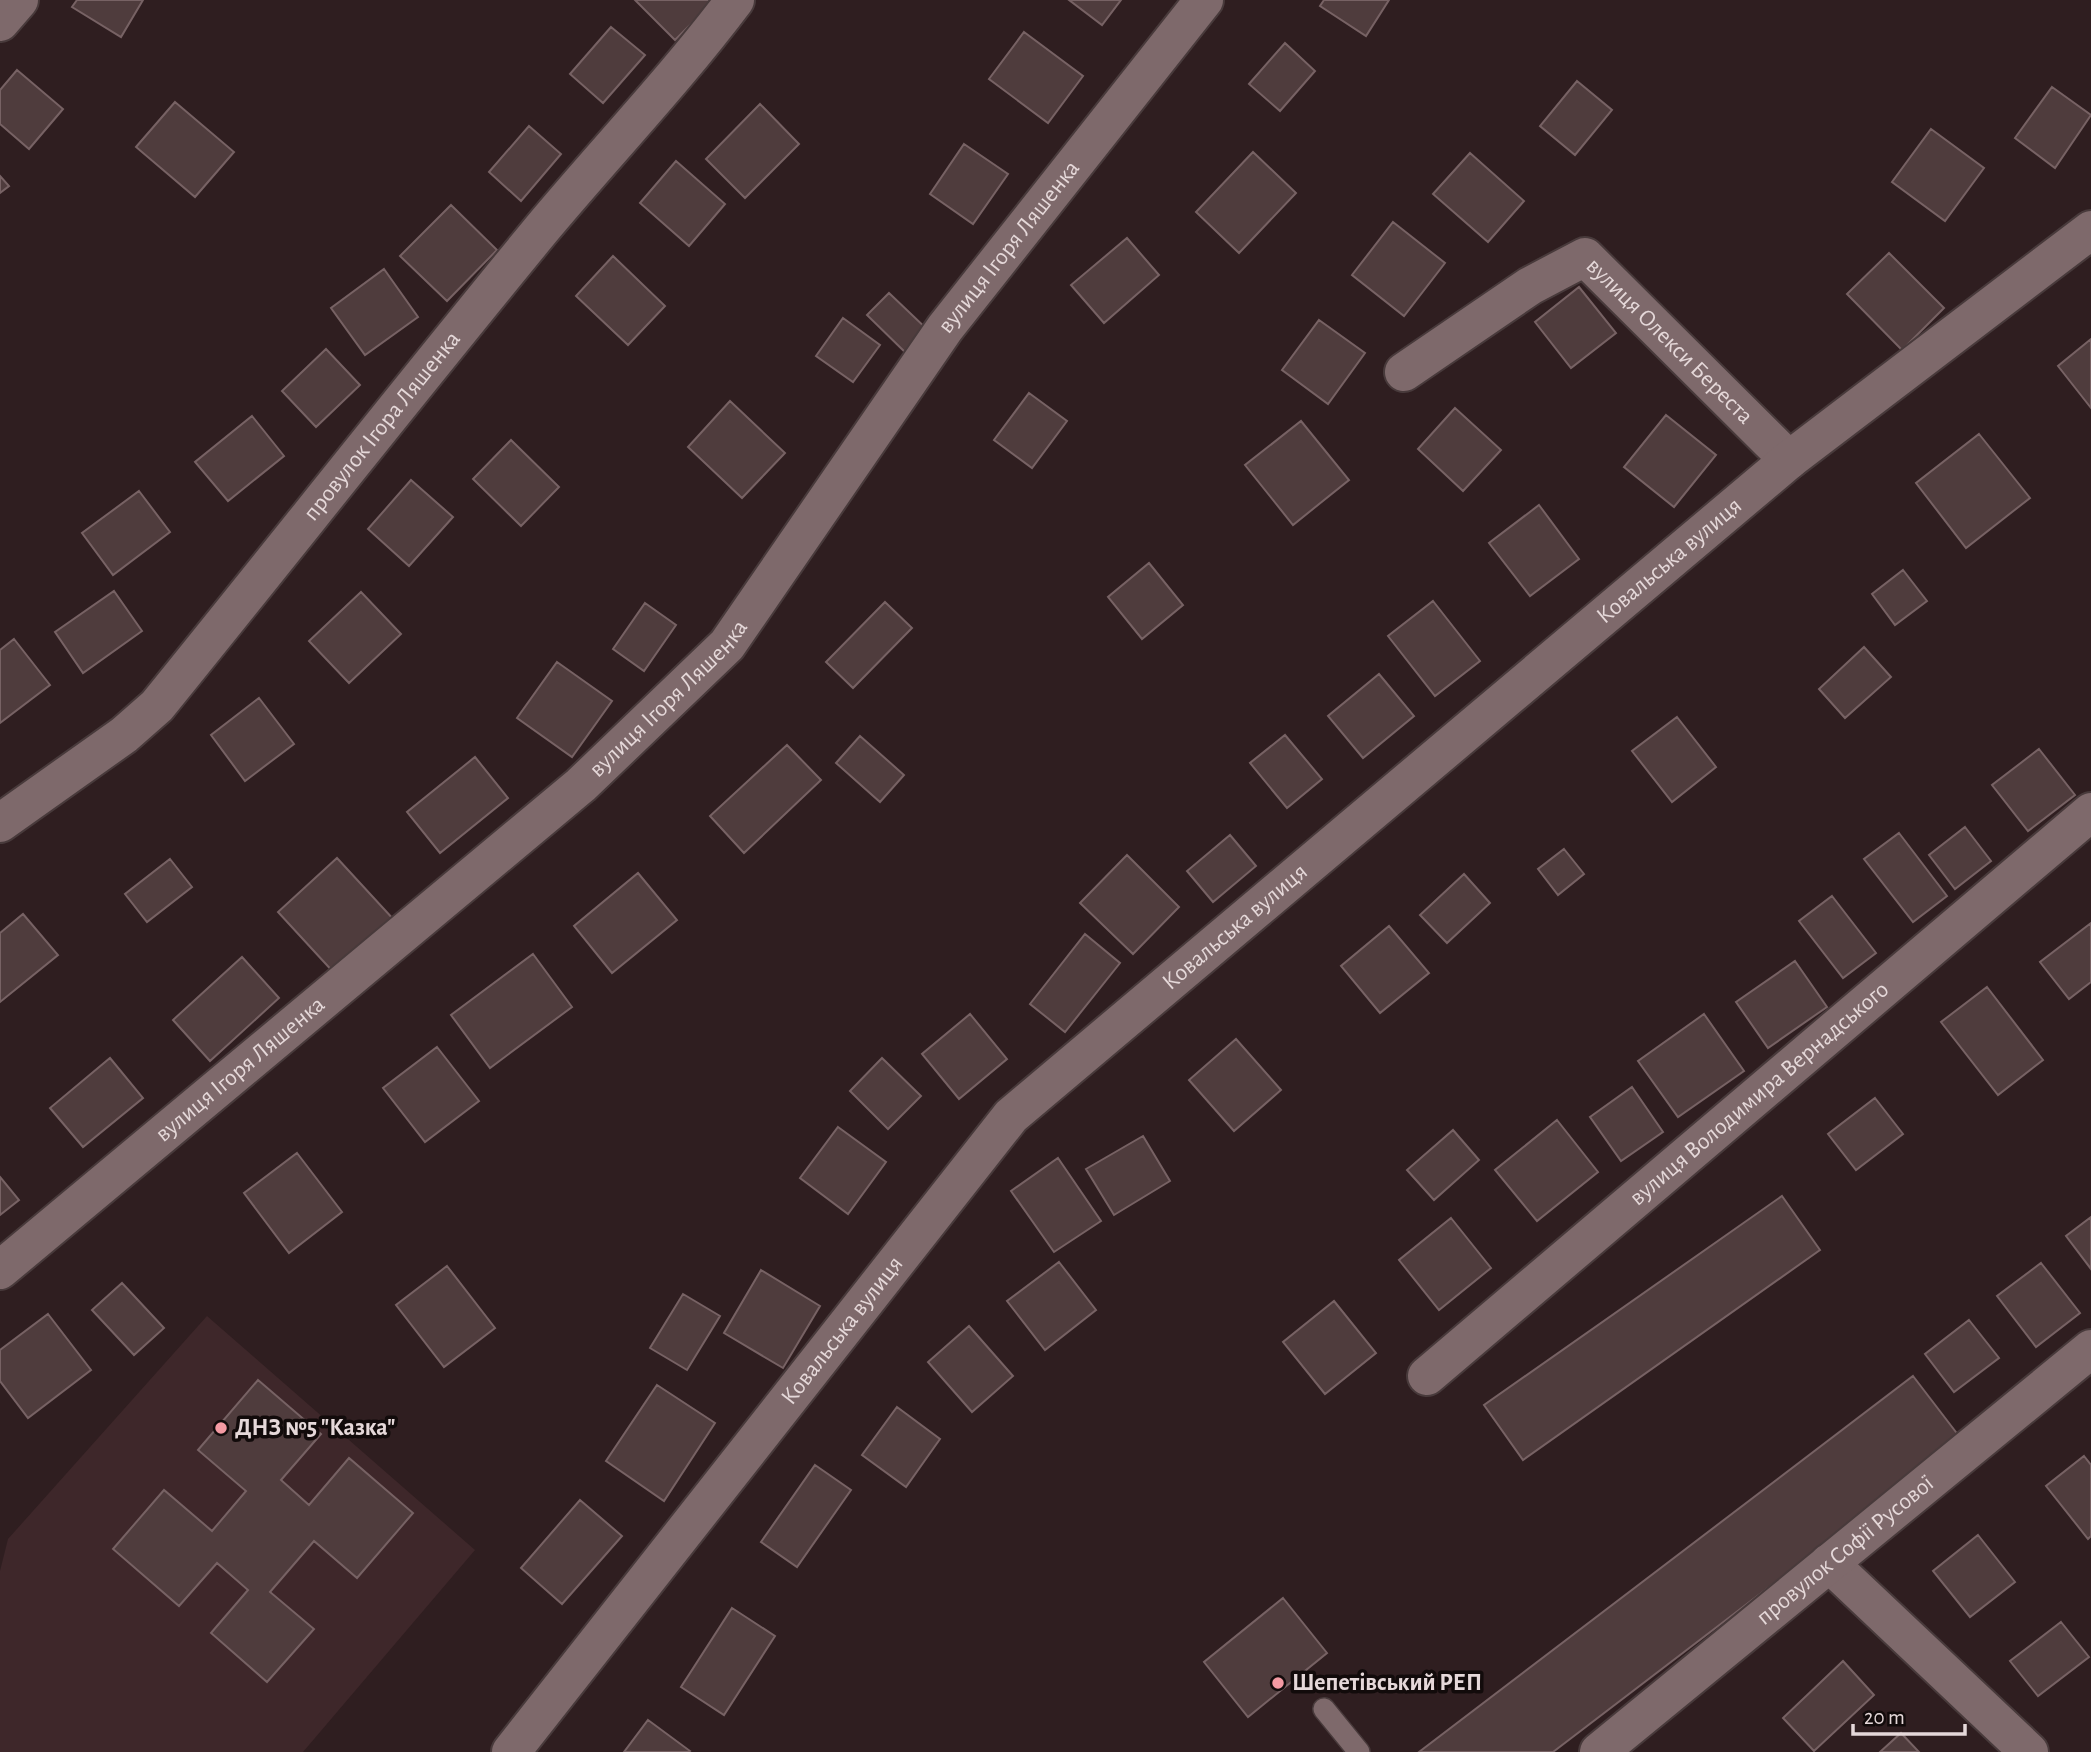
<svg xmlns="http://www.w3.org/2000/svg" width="2091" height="1752" font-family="'Alegreya Sans',sans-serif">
<rect width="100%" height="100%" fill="#2f1e20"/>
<path fill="#3e272a" d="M207 1316 475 1550 303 1752H0V1571L8 1539Z"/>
<path fill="#4f3c3d" stroke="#776264" stroke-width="2" d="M77 0H143L121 37 72 7Z
M635 0H715L675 40Z
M1069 0H1121L1102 25Z
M1324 0H1389L1366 36 1320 6Z
M611 27 645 55 603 103 570 74Z
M1024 32 1083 76 1048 123 989 79Z
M1285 43 1315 71 1280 111 1249 84Z
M17 70 63 109 29 149 0 124V90Z
M1577 81 1612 110 1575 155 1540 126Z
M2052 87 2091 115 2055 168 2015 138Z
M175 102 234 152 195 197 136 147Z
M760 104 799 144 745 198 706 159Z
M529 126 561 154 521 201 489 172Z
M1931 129 1984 168 1945 221 1892 182Z
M964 144 1008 174 973 224 930 194Z
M1253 152 1296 193 1239 253 1196 212Z
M1470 153 1524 201 1488 242 1433 194Z
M676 161 725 204 689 246 640 203Z
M0 176 9 186 0 193Z
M451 205 497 250 447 301 400 256Z
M1393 222 1445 263 1404 316 1352 275Z
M1127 238 1159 275 1104 323 1071 285Z
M1889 253 1944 308 1902 350 1847 294Z
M613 256 665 306 628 345 576 296Z
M384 269 418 317 365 355 331 308Z
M1579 287 1616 333 1571 368 1535 322Z
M889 293 931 333 909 356 867 315Z
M843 318 880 345 853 382 816 356Z
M1319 320 1365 353 1328 404 1282 370Z
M2091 339V408L2058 366Z
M326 349 360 385 316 427 282 391Z
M1029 393 1067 421 1032 468 994 440Z
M730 401 785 453 742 498 688 447Z
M1455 408 1501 450 1463 491 1418 449Z
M1666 415 1716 455 1674 507 1624 467Z
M252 416 284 456 228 501 195 462Z
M1301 421 1349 480 1293 525 1245 465Z
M1979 434 2030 498 1966 548 1916 483Z
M511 440 559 487 521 526 473 479Z
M411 480 453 517 409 566 368 529Z
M139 491 170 532 113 575 82 533Z
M1539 505 1579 559 1530 596 1489 543Z
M1149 563 1183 605 1142 639 1108 597Z
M1903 570 1927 601 1895 625 1872 594Z
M114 591 142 631 83 673 55 632Z
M361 592 401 634 349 683 309 641Z
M1433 601 1480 661 1435 696 1388 636Z
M885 602 912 628 853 688 826 662Z
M645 603 676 625 644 671 613 649Z
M14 639 50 685 0 723V650Z
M1864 647 1891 677 1845 718 1819 689Z
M557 662 612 701 572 757 517 718Z
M1379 674 1414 716 1363 758 1328 716Z
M259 698 294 744 245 781 211 735Z
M1677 717 1716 767 1672 802 1632 751Z
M1285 735 1322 779 1287 808 1250 763Z
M860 736 904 775 880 802 836 763Z
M787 745 821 780 744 853 710 816Z
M2039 749 2075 795 2028 831 1992 785Z
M475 757 508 798 440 853 407 812Z
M1965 827 1991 861 1955 889 1929 855Z
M1899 833 1947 896 1913 922 1864 859Z
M1230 835 1256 866 1213 902 1187 871Z
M1564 849 1584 874 1558 895 1538 869Z
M1127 855 1179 907 1133 954 1080 903Z
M337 858 395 921 336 975 278 912Z
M170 859 192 887 147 922 125 894Z
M638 873 677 920 612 973 574 926Z
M1464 874 1490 903 1447 943 1420 915Z
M1832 896 1876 953 1843 978 1799 921Z
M23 914 58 955 0 1002V933Z
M2091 923V982L2069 999 2040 962Z
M1389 926 1429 973 1380 1013 1341 966Z
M1085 934 1120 963 1065 1032 1030 1004Z
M533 954 572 1007 490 1068 451 1015Z
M242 957 279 998 210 1061 173 1020Z
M1795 961 1827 1007 1768 1048 1736 1002Z
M1987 987 2043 1060 1998 1095 1941 1022Z
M970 1014 1007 1059 959 1099 922 1054Z
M1704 1014 1744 1071 1678 1117 1638 1061Z
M1236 1039 1281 1090 1234 1131 1189 1080Z
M437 1047 479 1101 425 1142 383 1088Z
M110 1058 143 1098 83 1147 50 1108Z
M882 1058 921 1096 888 1129 850 1091Z
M1632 1087 1663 1132 1621 1161 1590 1117Z
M1875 1098 1903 1134 1856 1170 1828 1134Z
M1557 1120 1598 1172 1537 1221 1495 1170Z
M838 1127 886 1162 848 1214 800 1178Z
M1453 1130 1479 1160 1434 1200 1407 1170Z
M1143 1136 1170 1181 1114 1215 1086 1169Z
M297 1153 342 1212 289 1253 244 1193Z
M1058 1158 1101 1221 1054 1252 1011 1191Z
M0 1177 19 1200 0 1215Z
M1782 1196 1820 1250 1523 1460 1484 1405Z
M2091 1217V1269L2066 1236Z
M1451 1218 1491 1268 1439 1310 1399 1260Z
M1059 1262 1096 1310 1045 1350 1007 1301Z
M2041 1263 2080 1313 2036 1347 1997 1296Z
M447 1266 495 1328 444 1367 396 1305Z
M761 1270 820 1306 783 1368 724 1333Z
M122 1283 164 1328 134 1355 92 1310Z
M683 1294 720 1316 687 1370 650 1348Z
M1334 1301 1376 1353 1325 1394 1283 1342Z
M48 1314 91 1370 28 1418 0 1381V1350Z
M1969 1320 1999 1358 1954 1392 1925 1354Z
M969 1326 1013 1376 972 1412 928 1362Z
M1913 1376 1962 1440 1553 1752H1419Z
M258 1380 321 1434 281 1480 309 1505 349 1458 413 1513 357 1578 314 1541 270 1592 314 1629 267 1682 211 1633 248 1590 217 1563 179 1606 113 1549 164 1490 212 1531 246 1491 198 1450Z
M657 1385 715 1423 664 1501 606 1461Z
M897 1407 940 1439 906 1487 862 1455Z
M2084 1456 2091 1465V1536L2088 1539 2046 1486Z
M815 1465 851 1490 797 1567 761 1542Z
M580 1500 622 1536 562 1604 521 1568Z
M1978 1535 2015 1582 1970 1617 1933 1571Z
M1283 1598 1327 1653 1248 1717 1204 1662Z
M732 1608 775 1636 724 1715 681 1687Z
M2061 1622 2089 1657 2038 1696 2010 1661Z
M1843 1661 1874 1695 1814 1751 1783 1718Z
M648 1720 690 1751 689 1752H624Z
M1901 1733 1919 1752H1880Z"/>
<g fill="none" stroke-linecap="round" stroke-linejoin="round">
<g stroke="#483a3b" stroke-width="24">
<path id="lane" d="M1324 1709 1359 1752"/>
</g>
<g stroke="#483a3b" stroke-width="42">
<g id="street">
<path d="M0 22 19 0"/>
<path id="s1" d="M1404 372 1530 286 1585 257 1789 460"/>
<path id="s2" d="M0 823 124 735 157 706C285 548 411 388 540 231 605 153 674 81 735 0"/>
<path id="s3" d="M0 1270 581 785 727 645 945 328 1204 0"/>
<path id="s4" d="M1427 1376 2091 812"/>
<path d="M1829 1563 2029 1752"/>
<path id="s5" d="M511 1752 1011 1116 1789 460 2091 230"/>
<path id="s6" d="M1599 1752 2091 1349"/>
</g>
</g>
<use href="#lane" stroke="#7e696b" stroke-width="21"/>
<use href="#street" stroke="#7e696b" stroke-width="38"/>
</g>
<g fill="#f49aa3" stroke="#120b0b" stroke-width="2.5">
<circle cx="221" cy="1428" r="7"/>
<circle cx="1278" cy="1683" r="7"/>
</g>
<g text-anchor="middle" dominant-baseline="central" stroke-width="7" stroke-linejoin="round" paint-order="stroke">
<g font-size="24" fill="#e5d8d9" stroke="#120b0b">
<text stroke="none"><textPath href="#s3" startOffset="1447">вулиця Ігоря Ляшенка</textPath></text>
<text stroke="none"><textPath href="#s1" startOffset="334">вулиця Олекси Береста</textPath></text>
<text stroke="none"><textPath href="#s2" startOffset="555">провулок Ігора Ляшенка</textPath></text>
<text stroke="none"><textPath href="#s5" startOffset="1670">Ковальська вулиця</textPath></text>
<text stroke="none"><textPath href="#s3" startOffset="880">вулиця Ігоря Ляшенка</textPath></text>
<text stroke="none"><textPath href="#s5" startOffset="1102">Ковальська вулиця</textPath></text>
<text stroke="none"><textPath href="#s3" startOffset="313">вулиця Ігоря Ляшенка</textPath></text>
<text stroke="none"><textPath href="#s4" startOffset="436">вулиця Володимира Вернадського</textPath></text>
<text stroke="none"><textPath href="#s5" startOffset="536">Ковальська вулиця</textPath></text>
<text stroke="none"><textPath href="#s6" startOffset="318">провулок Софії Русової</textPath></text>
</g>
<g font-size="24" font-weight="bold" fill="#e5d8d9" stroke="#120b0b" text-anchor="start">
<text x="235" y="1428">ДНЗ №5 "Казка"</text>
<text x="1292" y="1683">Шепетівський РЕП</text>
</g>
</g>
<path d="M1853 1724v10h112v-10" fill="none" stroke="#e5d8d9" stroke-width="3.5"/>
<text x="1864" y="1724" font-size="21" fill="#e5d8d9" stroke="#120b0b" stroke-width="5" paint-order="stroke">20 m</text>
</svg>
